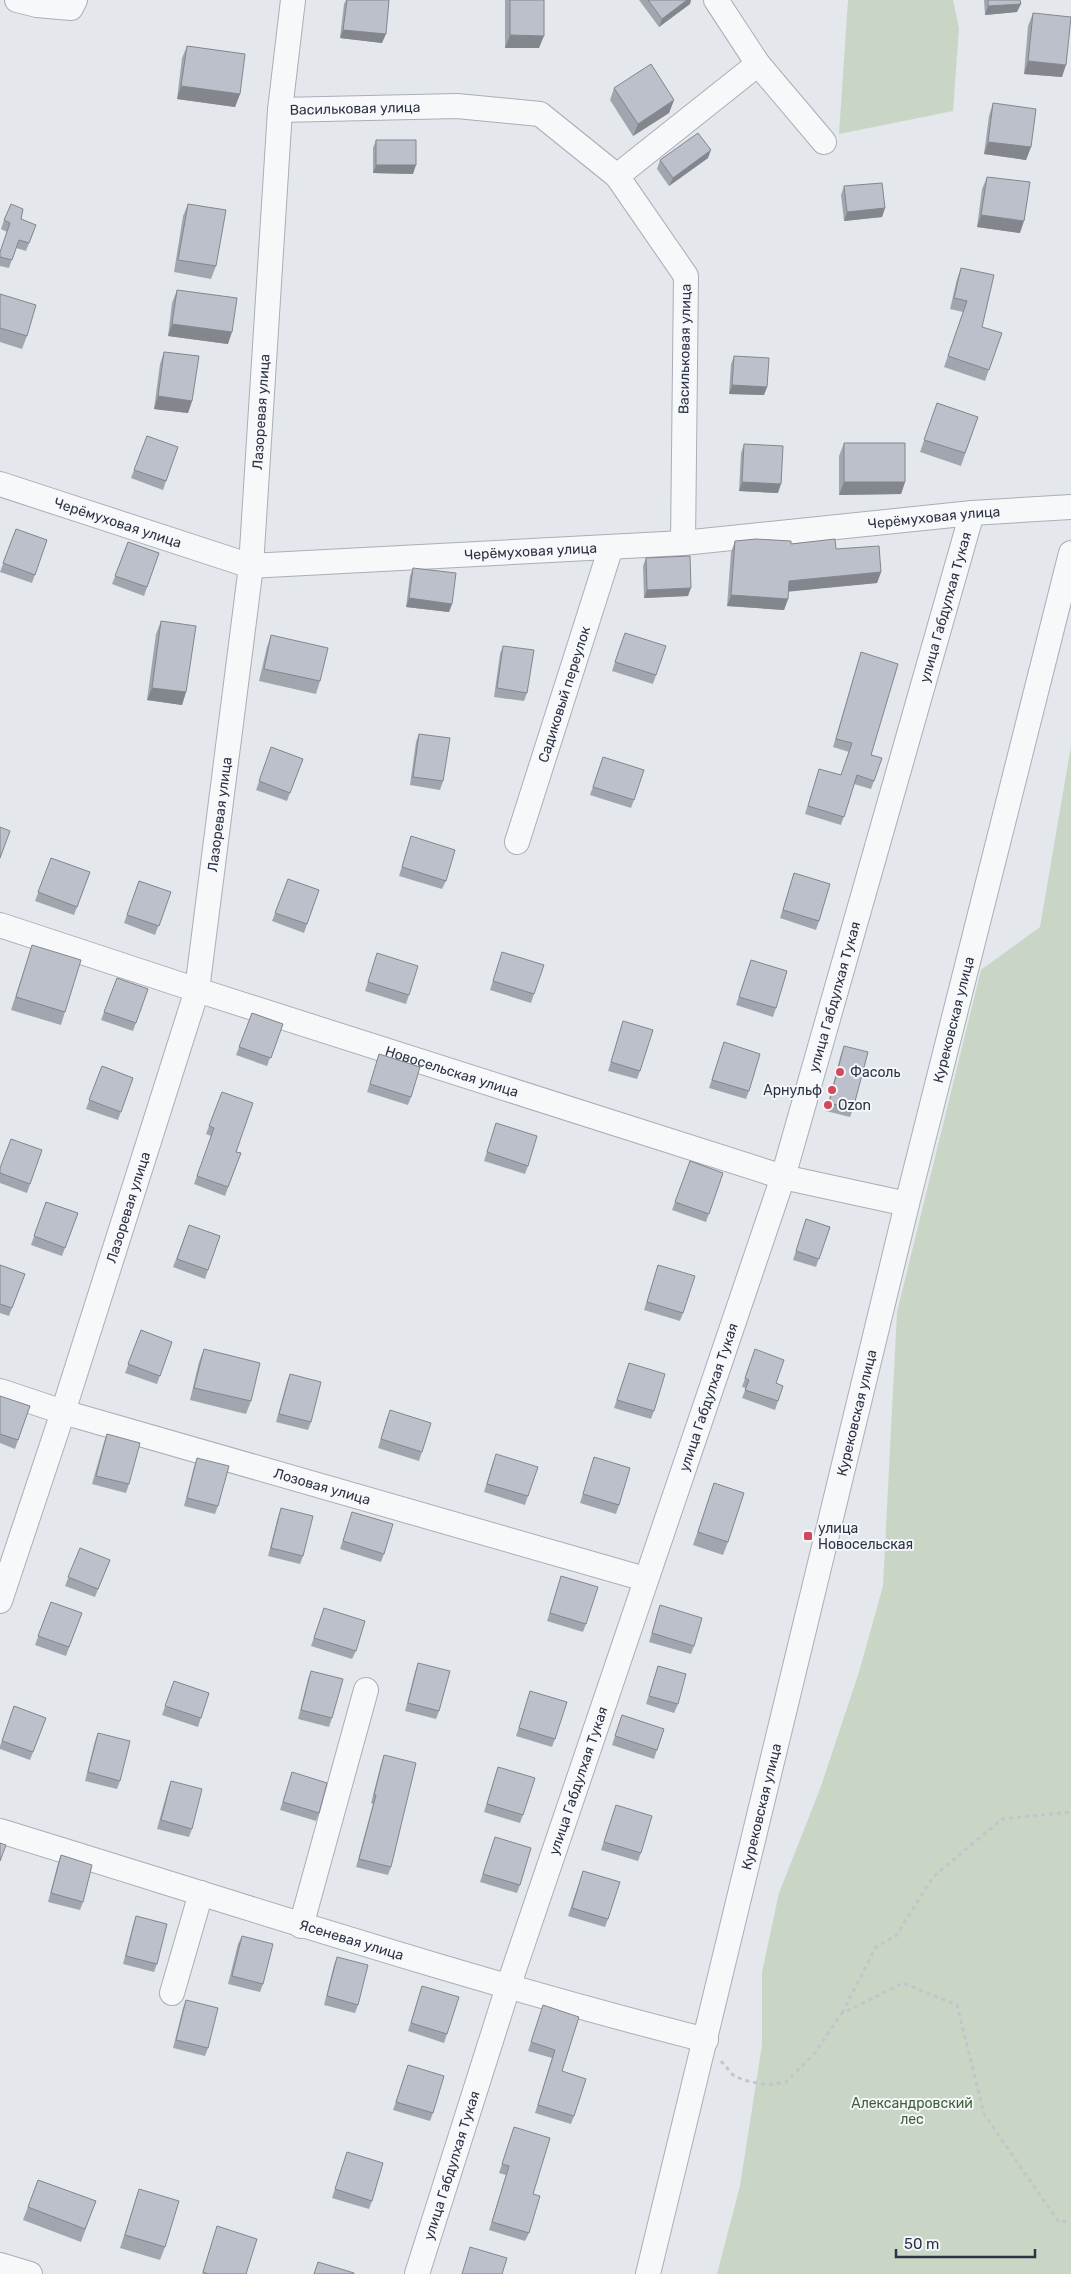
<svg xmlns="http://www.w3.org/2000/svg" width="1071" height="2274" font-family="Rubik,sans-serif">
<rect width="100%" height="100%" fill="#e4e7ec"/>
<path fill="#c9d6c5" d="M848 0H953L959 28 953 111 839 134Z
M1071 746V2274H717L740 2186 762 2045V1972L779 1893 820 1789 859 1672 883 1586 897 1312 981 970 1040 927Z"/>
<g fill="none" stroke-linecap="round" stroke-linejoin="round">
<g stroke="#a9aeb7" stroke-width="26">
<g id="minor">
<path d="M17 0 37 5 71 8 75 0"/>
<path d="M758 64 824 142"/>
<path id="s1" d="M280 110 457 106 540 114 617 176 686 276 683 543"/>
<path d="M617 176 758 64 716 0"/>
<path id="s2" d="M0 484 251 566 683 543 972 513 1071 507"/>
<path id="s3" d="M517 842 611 547"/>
<path id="s4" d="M0 925 197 990 783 1177 907 1204"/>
<path id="s5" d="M0 1391 63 1412 645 1579"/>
<path id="s6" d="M0 1601 63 1412 197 990 251 566 280 110 293 0"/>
<path id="s7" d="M0 1831C235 1903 468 1980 706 2040"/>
<path d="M301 1926 366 1690"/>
<path d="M172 1993 201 1893"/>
<path d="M0 2265 30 2274"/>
<path id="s8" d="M417 2274 508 1987 783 1177 972 513"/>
<path id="s9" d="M648 2274 907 1204 1071 553"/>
</g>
</g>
<path stroke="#c2c5cb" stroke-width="3" stroke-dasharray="4 4" stroke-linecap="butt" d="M842 2013 876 1947 896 1936 933 1877 1002 1819 1071 1812
M721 2061 733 2075 743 2080 767 2085 786 2082 815 2053 841 2014 903 1983 957 2005 984 2114 1058 2221 1071 2222"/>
<use href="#minor" stroke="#f7f8fa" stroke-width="24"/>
</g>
<path fill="#a1a5ae" d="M346 0H389L382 43 340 38 344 4Z
M505 0H544L539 48H505Z
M639 0H691L690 4 659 27Z
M984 0H1020L1017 12 985 15Z
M1033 13 1062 77 1024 74 1028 26Z
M187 46 240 94 235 107 177 99 182 58Z
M614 88 674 100 669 113 633 136 610 100Z
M993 103 1031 147 1026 160 984 154 989 116Z
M376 140 413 174 373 173V148Z
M708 158 669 186 657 169 660 160Z
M987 177 1020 233 977 227 982 189Z
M844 186 885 208 882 217 844 221 841 195Z
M188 204 216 266 211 279 174 272 183 216Z
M21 219 36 225 26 251 16 248 9 268 0 266V252L7 232 1 229 4 220Z
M961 268 982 327 1002 333 985 381 944 367 963 312 950 309 957 279Z
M177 290 228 344 168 336 172 303Z
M0 294 27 336 22 349 0 342Z
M164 352 192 401 188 413 154 409 160 364Z
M734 356 767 387 764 395 729 394 731 364Z
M937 403 978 417 961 466 920 452Z
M147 436 178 447 163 490 131 478Z
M844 443 905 482 901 494 839 495V456Z
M744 444 778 493 739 491 741 453Z
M16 529 47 540 32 583 0 572Z
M735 541 791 544 836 549 881 572 877 583 788 591V599L784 610 727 606 731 552Z
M128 542 159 553 144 596 112 584Z
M646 558 688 596 644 598 643 566Z
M413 568 452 604 449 612 406 607 410 576Z
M161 621 186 692 182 705 147 700 156 634Z
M271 635 320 681 316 694 259 681 267 647Z
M622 641 656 675 653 684 612 671Z
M503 646 527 693 524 701 494 697 500 654Z
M861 652 874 781 871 789 854 784 841 825 805 814 819 769 841 775 849 752 833 747Z
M419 734 443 781 440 790 410 785 416 742Z
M271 747 303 759 287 801 256 790Z
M603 757 634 800 631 808 590 795Z
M411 836 446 881 442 889 399 876Z
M51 858 90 872 74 915 35 901Z
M794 873 819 921 816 930 780 918Z
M288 879 319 890 304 933 272 921Z
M139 881 171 892 155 935 124 923Z
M32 945 65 1012 61 1025 11 1010Z
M502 952 534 994 531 1003 490 990Z
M377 953 409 995 406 1004 365 991Z
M751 960 776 1008 773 1017 736 1005Z
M117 978 148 989 133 1031 101 1020Z
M252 1013 283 1024 267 1066 236 1055Z
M623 1021 640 1071 637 1079 608 1071Z
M724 1042 749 1091 746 1099 709 1088Z
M844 1046 853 1109 850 1117 826 1111 841 1054Z
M379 1054 411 1097 408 1105 367 1092Z
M102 1066 133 1078 118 1120 86 1109Z
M222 1092 236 1152 241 1153 225 1196 194 1184 211 1136 206 1134Z
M496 1123 528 1166 525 1174 484 1161Z
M42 1150 27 1193 0 1183V1168Z
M690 1161 723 1173 706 1222 672 1210Z
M46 1202 78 1213 62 1256 31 1245Z
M806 1219 830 1227 816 1267 793 1260Z
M189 1225 220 1236 205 1279 173 1267Z
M0 1265 25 1274 9 1316 0 1313Z
M658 1265 683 1313 680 1321 644 1310Z
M141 1330 172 1342 157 1384 125 1373Z
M204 1349 251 1401 246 1414 190 1400 199 1362Z
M755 1349 776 1383 783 1386 775 1410 742 1398 746 1388 742 1387Z
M629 1363 654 1411 651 1419 614 1408Z
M290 1374 311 1422 308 1430 276 1422 287 1382Z
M0 1396 30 1406 15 1449 0 1443Z
M387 1418 422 1452 419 1461 378 1448Z
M107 1434 129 1484 126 1493 92 1484 104 1442Z
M594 1457 619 1505 616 1514 580 1503Z
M197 1458 218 1506 215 1514 184 1506 194 1467Z
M493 1462 528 1496 525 1505 484 1492Z
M714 1483 728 1542 723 1555 693 1545Z
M281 1508 303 1556 300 1564 268 1556 278 1517Z
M352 1512 384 1554 381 1562 340 1549Z
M80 1548 110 1560 95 1597 65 1586Z
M561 1576 586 1624 583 1632 547 1621Z
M51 1602 82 1613 66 1656 35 1645Z
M660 1605 694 1646 691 1654 649 1642Z
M324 1608 356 1651 352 1659 311 1646Z
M418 1663 439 1711 436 1719 405 1711 415 1672Z
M658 1666 678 1704 674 1713 646 1704Z
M311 1671 332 1718 329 1727 298 1719 308 1679Z
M174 1681 209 1693 198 1727 162 1715Z
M530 1691 555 1739 552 1747 516 1736Z
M14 1706 46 1718 30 1760 0 1749V1746Z
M622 1715 664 1729 654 1759 612 1745Z
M98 1733 120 1781 117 1789 85 1781 95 1741Z
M384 1755 391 1867 388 1875 356 1867 373 1804 371 1803 381 1764Z
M498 1767 523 1815 520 1823 484 1812Z
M292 1772 319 1813 316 1821 280 1810Z
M171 1781 192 1829 189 1837 157 1829 168 1789Z
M616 1805 641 1853 638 1861 601 1850Z
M495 1837 520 1885 517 1893 480 1882Z
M61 1855 83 1902 80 1910 48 1902 58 1863Z
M583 1871 608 1919 605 1927 568 1916Z
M136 1916 157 1964 154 1972 123 1964 133 1925Z
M242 1936 263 1984 260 1992 228 1984 238 1944Z
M337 1957 358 2005 355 2013 324 2005 334 1965Z
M422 1986 447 2034 444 2043 408 2031Z
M186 2000 208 2048 205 2056 173 2048 183 2008Z
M543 2005 574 2116 571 2124 535 2113 552 2058 528 2051Z
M408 2065 433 2113 430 2121 393 2110Z
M514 2127 533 2194 529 2233 525 2241 489 2230 506 2175 499 2173Z
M347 2152 372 2201 369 2209 332 2198Z
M38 2180 96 2201 81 2242 23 2220Z
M139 2189 165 2247 160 2260 120 2248Z
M217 2226 246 2274H202Z"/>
<path fill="#83868d" d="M687 0H691L690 4 659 27 662 19Z
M1021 4 1017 12 985 15 988 6Z
M343 30 386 34 382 43 340 38Z
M510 35 544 36 539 48H505Z
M1028 61 1066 65 1062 77 1024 74Z
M181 86 240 94 235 107 177 99Z
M674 100 669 113 633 136 638 124Z
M988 142 1031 147 1026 160 984 154Z
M711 150 708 158 669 186 673 178Z
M376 165H416L413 174 373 173Z
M885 208 882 217 844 221 847 212Z
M981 215 1024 221 1020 233 977 227Z
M172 324 232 332 228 344 168 336Z
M732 385 767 387 764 395 729 394Z
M158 396 192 401 188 413 154 409Z
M742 482 781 484 778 493 739 491Z
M844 482H905L901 494 839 495Z
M881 572 877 583 785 592 789 581Z
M691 588 688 596 644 598 647 590Z
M731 595 788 599 784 610 727 606Z
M409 598 452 604 449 612 406 607Z
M152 688 186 692 182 705 147 700Z"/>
<path fill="#bbc0ca" stroke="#83868d" d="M347 0H389L386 34 343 30Z
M510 0H544V36L510 35Z
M648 0H687L662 19Z
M988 0H1020L1021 4 988 6Z
M1033 13 1071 17 1066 65 1028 61Z
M187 46 245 54 240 94 181 86Z
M651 64 674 100 638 124 614 88Z
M993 103 1036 109 1031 147 988 142Z
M698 133 711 150 673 178 660 160Z
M376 140H416V165H376Z
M987 177 1030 182 1024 221 981 215Z
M882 183 885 208 847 212 844 186Z
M11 204 23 209 21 219 36 225 29 243 19 240 12 260 0 257V252L10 223 4 220Z
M188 204 226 210 216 266 178 260Z
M961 268 994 275 982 327 1002 333 989 370 948 356 967 301 954 298Z
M177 290 237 298 232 332 172 324Z
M0 294 36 305 27 336 0 328Z
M164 352 199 356 192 401 158 396Z
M734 356 769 358 767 387 732 385Z
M937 403 978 417 965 453 924 440Z
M147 436 178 447 166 481 134 470Z
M844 443H905V482H844Z
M744 444 783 446 781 484 742 482Z
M16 529 47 540 35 575 3 563Z
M756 539 791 541V544L835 539 836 549 879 546 881 572 789 581 788 599 731 595 735 541Z
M128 542 159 553 147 587 115 576Z
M690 556 691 588 647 590 646 558Z
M413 568 456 573 452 604 409 598Z
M161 621 196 626 186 692 152 688Z
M625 633 666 646 656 675 615 662Z
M271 635 328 648 320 681 264 669Z
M503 646 534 650 527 693 497 688Z
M861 652 898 664 871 755 882 758 874 781 857 775 844 817 808 806 819 769 841 775 852 743 836 739Z
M419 734 450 738 443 781 413 777Z
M271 747 303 759 290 793 259 781Z
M603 757 644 770 634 800 593 787Z
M0 827 10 831 0 858Z
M411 836 455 850 446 881 402 867Z
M51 858 90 872 77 907 38 892Z
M794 873 830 884 819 921 783 910Z
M288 879 319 890 307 924 275 913Z
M139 881 171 892 159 926 127 915Z
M32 945 81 960 65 1012 16 997Z
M502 952 544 965 534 994 493 981Z
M377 953 418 966 409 995 368 982Z
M751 960 787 971 776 1008 739 997Z
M117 978 148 989 136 1023 104 1012Z
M252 1013 283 1024 271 1058 239 1047Z
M623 1021 653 1030 640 1071 611 1062Z
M724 1042 760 1054 749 1091 712 1080Z
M844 1046 868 1052 853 1109 829 1103Z
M379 1054 420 1067 411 1097 370 1084Z
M102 1066 133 1078 121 1112 89 1100Z
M222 1092 253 1103 236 1152 241 1153 228 1187 197 1176 214 1128 209 1126Z
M496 1123 537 1136 528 1166 487 1152Z
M11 1139 42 1150 30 1184 0 1173V1168Z
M690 1161 723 1173 709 1214 675 1202Z
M46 1202 78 1213 65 1248 34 1236Z
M806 1219 830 1227 819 1259 796 1251Z
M189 1225 220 1236 208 1270 177 1259Z
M0 1265 25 1274 12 1308 0 1304Z
M658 1265 695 1276 683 1313 647 1302Z
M141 1330 172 1342 160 1376 128 1364Z
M204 1349 260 1363 251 1401 194 1388Z
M755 1349 784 1360 776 1383 783 1386 778 1401 745 1390 749 1380 745 1378Z
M629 1363 665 1374 654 1411 617 1400Z
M290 1374 321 1382 311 1422 279 1414Z
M0 1396 30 1406 18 1440 0 1434Z
M390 1410 431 1423 422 1452 381 1439Z
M107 1434 140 1443 129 1484 96 1476Z
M496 1454 538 1467 528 1496 487 1484Z
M594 1457 630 1468 619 1505 583 1494Z
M197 1458 229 1466 218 1506 187 1498Z
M714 1483 744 1493 728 1542 698 1532Z
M281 1508 313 1516 303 1556 271 1548Z
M352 1512 393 1524 384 1554 343 1541Z
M80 1548 110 1560 98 1589 68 1577Z
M561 1576 598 1587 586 1624 550 1613Z
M51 1602 82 1613 69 1647 38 1636Z
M660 1605 702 1618 694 1646 652 1633Z
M324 1608 365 1621 356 1651 314 1638Z
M418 1663 450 1671 439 1711 408 1703Z
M658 1666 686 1674 678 1704 649 1696Z
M311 1671 343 1679 332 1718 301 1710Z
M174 1681 209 1693 201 1718 165 1706Z
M530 1691 567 1702 555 1739 519 1728Z
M14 1706 46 1718 33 1752 2 1741Z
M622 1715 664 1729 657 1750 615 1736Z
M98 1733 130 1741 120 1781 88 1772Z
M384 1755 416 1763 391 1867 359 1859 376 1795H374Z
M498 1767 535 1778 523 1815 487 1804Z
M292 1772 327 1783 319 1813 283 1802Z
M171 1781 202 1789 192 1829 161 1820Z
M616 1805 652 1816 641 1853 604 1842Z
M495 1837 531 1848 520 1885 483 1874Z
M0 1843 6 1845 0 1861Z
M61 1855 92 1865 83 1902 51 1893Z
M583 1871 620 1882 608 1919 572 1908Z
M136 1916 167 1924 157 1964 126 1956Z
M242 1936 273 1944 263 1984 232 1976Z
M337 1957 368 1965 358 2005 327 1996Z
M422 1986 459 1997 447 2034 411 2023Z
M186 2000 218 2008 208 2048 176 2040Z
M543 2005 579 2017 562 2071 586 2079 574 2116 538 2105 555 2050 531 2042Z
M408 2065 444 2076 433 2113 396 2102Z
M514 2127 550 2138 533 2194 540 2196 529 2233 492 2222 509 2166 502 2164Z
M347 2152 383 2163 372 2201 335 2189Z
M38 2180 96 2201 85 2229 28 2207Z
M139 2189 179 2201 165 2247 125 2235Z
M217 2226 257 2239 246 2274H208L203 2272Z
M470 2247 507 2258 502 2274H462Z
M318 2262 354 2273V2274H314Z"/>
<g fill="#d1495b" stroke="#f4f6f9" stroke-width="2">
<circle cx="840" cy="1072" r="5"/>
<circle cx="832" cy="1090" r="5"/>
<circle cx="828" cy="1105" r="5"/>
<rect x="803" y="1531" width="10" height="10" rx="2.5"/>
</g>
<g text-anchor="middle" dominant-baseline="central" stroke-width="4" stroke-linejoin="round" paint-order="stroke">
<g font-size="14" fill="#2b3445" stroke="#f4f6f9">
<text stroke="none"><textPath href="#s1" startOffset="75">Васильковая улица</textPath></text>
<text transform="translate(685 349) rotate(-89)">Васильковая улица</text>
<text stroke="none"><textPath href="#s6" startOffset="1224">Лазоревая улица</textPath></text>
<text stroke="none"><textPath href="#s2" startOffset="949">Черёмуховая улица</textPath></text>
<text stroke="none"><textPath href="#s2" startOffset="124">Черёмуховая улица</textPath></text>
<text stroke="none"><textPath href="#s2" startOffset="544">Черёмуховая улица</textPath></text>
<text stroke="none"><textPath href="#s8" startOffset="1749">улица Габдулхая Тукая</textPath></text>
<text stroke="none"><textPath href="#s3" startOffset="155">Садиковый переулок</textPath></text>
<text stroke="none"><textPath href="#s6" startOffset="819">Лазоревая улица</textPath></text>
<text stroke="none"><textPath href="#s8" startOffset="1344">улица Габдулхая Тукая</textPath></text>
<text stroke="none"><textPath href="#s9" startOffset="1291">Курековская улица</textPath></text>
<text stroke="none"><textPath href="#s4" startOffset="475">Новосельская улица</textPath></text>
<text stroke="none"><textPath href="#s6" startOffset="414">Лазоревая улица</textPath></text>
<text stroke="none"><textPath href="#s8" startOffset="924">улица Габдулхая Тукая</textPath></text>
<text stroke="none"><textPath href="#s9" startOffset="886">Курековская улица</textPath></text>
<text stroke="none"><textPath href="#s5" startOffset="336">Лозовая улица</textPath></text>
<text stroke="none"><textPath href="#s8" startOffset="519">улица Габдулхая Тукая</textPath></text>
<text stroke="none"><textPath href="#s9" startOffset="481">Курековская улица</textPath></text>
<text stroke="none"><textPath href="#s7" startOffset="368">Ясеневая улица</textPath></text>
<text stroke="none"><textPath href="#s8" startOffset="114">улица Габдулхая Тукая</textPath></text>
</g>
<g font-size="14" fill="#2b3445" stroke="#f4f6f9" text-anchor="start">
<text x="850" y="1072">Фасоль</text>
<text x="822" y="1090" text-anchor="end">Арнульф</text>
<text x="838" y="1105">Ozon</text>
<text x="818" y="1528">улица<tspan x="818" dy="16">Новосельская</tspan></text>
</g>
<g font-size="14" fill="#3f6138" stroke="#f4f6f9">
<text x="912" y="2103">Александровский<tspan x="912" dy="16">лес</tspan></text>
</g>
</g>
<path d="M896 2249v8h139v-8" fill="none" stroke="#2b3445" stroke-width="2.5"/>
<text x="904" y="2249" font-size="15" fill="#2b3445" stroke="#f4f6f9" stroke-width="4" paint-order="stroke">50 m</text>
</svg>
